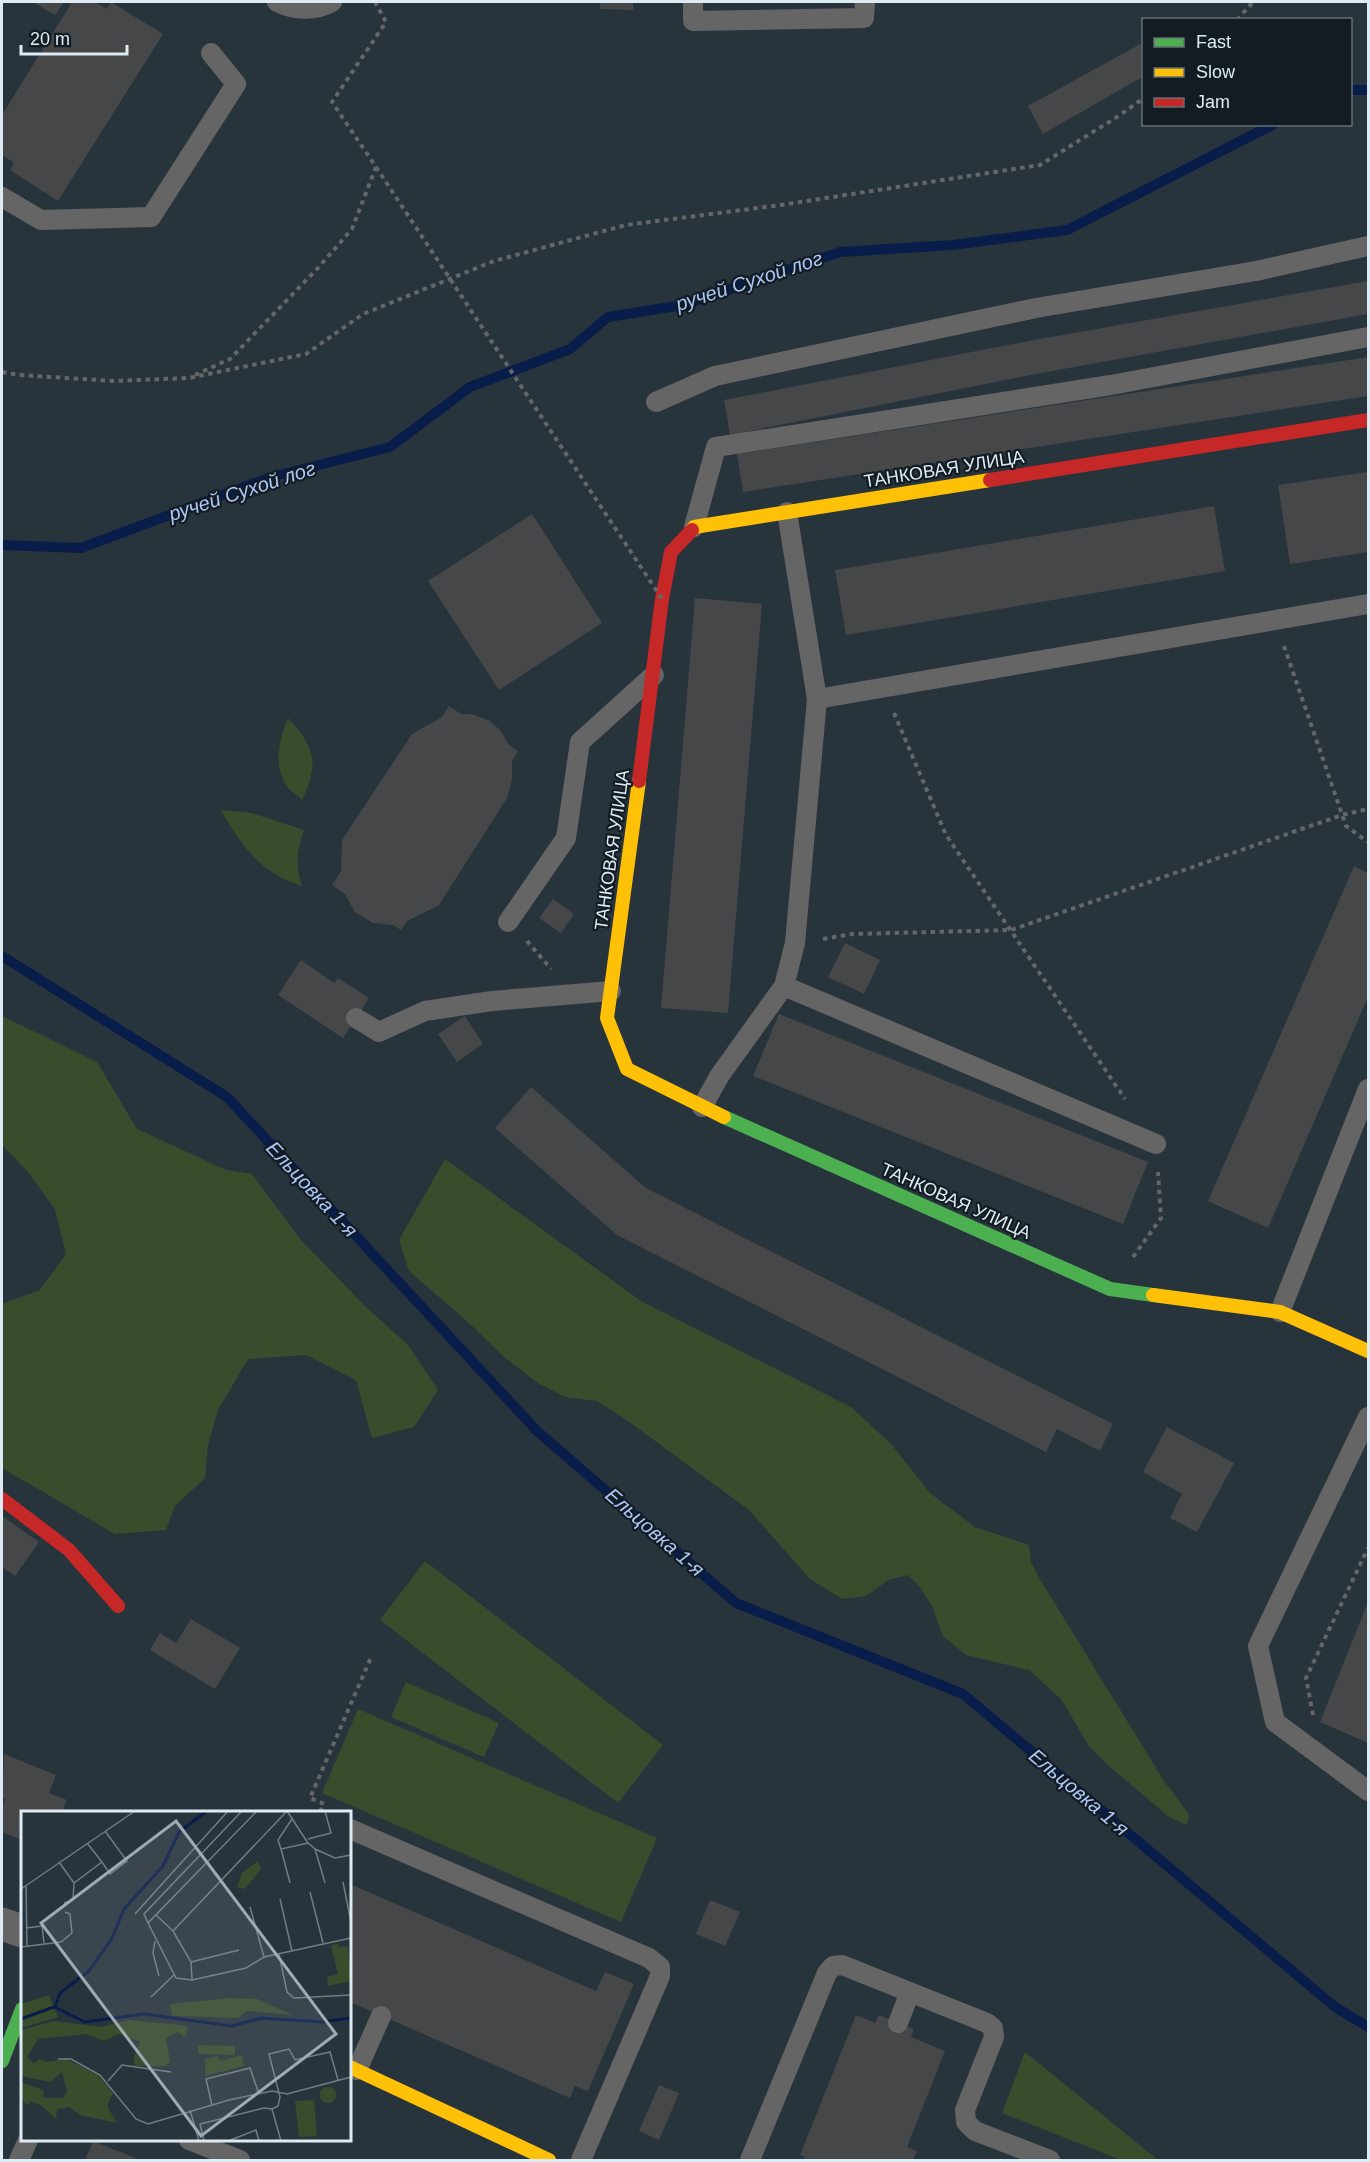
<svg xmlns="http://www.w3.org/2000/svg" width="1370" height="2162" font-family="Arial,sans-serif">
<rect width="100%" height="100%" fill="#28343c"/>
<path fill="#394d2c" d="M288 718C316 748 319 764 302 800 297 795 288 790 285 783 273 763 280 738 288 718Z
M221 810 252 813 304 830C297 850 295 866 302 886 262 874 241 846 221 810Z
M2 1016 97 1062 137 1129 226 1170 252 1174 301 1240 367 1308 408 1345 438 1390 414 1427 372 1438 356 1380 306 1355 248 1359 218 1410 208 1445 205 1478 175 1506 166 1530 115 1534 2 1468V1304L40 1290 66 1254 55 1209 28 1172 2 1145Z
M445 1159 641 1301 851 1407 891 1444 930 1493 975 1527 1029 1545 1031 1562 1041 1581 1164 1781 1189 1814 1187 1825 1169 1817 1107 1764 1089 1746 1061 1699 1029 1670 966 1655 943 1636 932 1606 920 1587 908 1575 888 1580 866 1596 842 1599 810 1579 749 1510 628 1421 597 1401 565 1397 538 1383 504 1357 469 1323 409 1271 399 1240Z
M425 1561 663 1745 618 1803 380 1620Z
M406 1682 499 1723 484 1757 391 1717Z
M358 1709 657 1838 621 1922 322 1793Z
M1025 2052 1158 2160H1121L1002 2113Z"/>
<g fill="none" stroke-linecap="round" stroke-linejoin="round">
<path stroke="#091d4b" stroke-width="10" d="M1350 90H1368
M2 545 81 548 271 477 390 447 470 387 570 349 608 317 683 305 840 252 953 245 1067 230 1274 124
M2 956 227 1097 537 1431 736 1603 963 1694 1335 2007 1368 2027"/>
</g>
<path fill="#454749" d="M33 2H64L55 15Z
M72 2H95L107 9 111 2 163 34 58 201 10 170 14 163 2 155V115Z
M600 2H633V10L600 9Z
M1144 42V76L1043 134 1028 106Z
M1368 281V314L1041 373 730 435 724 400 1034 340Z
M1368 357V396L743 492 737 454Z
M1368 472V552L1290 564 1278 485Z
M1214 506 1225 571 846 635 835 570Z
M532 514 602 623 499 690 428 581Z
M695 598 762 604 728 1013 661 1008Z
M449 706 461 714H472L490 721 501 731 508 744 518 751 512 761V780L507 798 439 905 407 921 401 930 393 925 373 923 355 912 345 894 332 885 341 871 342 840 412 734 442 717Z
M1354 866 1368 873V997L1268 1228 1208 1201Z
M553 899 574 914 561 933 539 918Z
M845 943 880 960 864 994 828 977Z
M301 960 334 983 338 978 369 998 343 1038 278 995Z
M779 1014 1148 1162 1123 1224 753 1076Z
M465 1016 483 1044 457 1062 438 1034Z
M531 1087 646 1188 1113 1424 1100 1451 1057 1429 1046 1452 617 1235 495 1128Z
M1167 1427 1234 1463 1197 1532 1170 1518 1182 1494 1143 1472Z
M2 1516 39 1542 15 1576 2 1567Z
M1368 1602V1743L1320 1722Z
M191 1619 240 1648 215 1689 150 1650 160 1633 176 1643Z
M4 1754 56 1775 49 1793 67 1800 62 1812H22V1840L2 1832V1809L5 1799 2 1798Z
M350 1884 596 1991 605 1972 634 1984 588 2091 575 2086 570 2098 350 2002Z
M710 1900 740 1912 725 1946 696 1934Z
M856 2015 875 2023 879 2015 914 2029 911 2037 945 2051 907 2147 917 2151 913 2160H803L805 2157 800 2155Z
M659 2085 679 2093 659 2140 639 2131Z
M93 2141 140 2160H85Z"/>
<g fill="none" stroke-linecap="round" stroke-linejoin="round">
<path stroke="#646668" stroke-width="4" stroke-dasharray="4.5 4.5" stroke-linecap="butt" d="M1237 20 1253 2
M2 372 19 375 114 381 189 378 306 354 363 314 494 261 626 225 781 205 1040 165 1117 117 1144 98
M195 375 230 359 318 268 352 229 376 167 332 102 386 22 375 2
M1284 646 1346 826 1368 842
M894 713 946 835 1125 1099
M823 939 853 934 1011 930 1342 815 1368 809
M527 941 551 969
M1133 1257 1161 1218 1158 1172
M1313 1715 1306 1678 1368 1548
M320 1812 324 1804 310 1798 372 1655"/>
<path stroke="#666566" stroke-width="20" d="M277 2C294 11 316 11 332 2
M693 2V21L864 18 865 2
M2 197 41 220 151 217 236 84 211 53
M656 402 715 376 1036 308 1256 271 1368 246
M787 512 817 699 1368 604
M694 527 716 447 1111 385 1368 337
M508 922 566 838 580 742 654 675
M784 986 1156 1144
M356 1018 379 1032 425 1011 492 1001 611 991
M702 1107 720 1075 784 986 795 943 817 699
M1280 1312 1368 1089
M1368 1417 1258 1646 1275 1722 1368 1791
M350 1829 649 1958 660 1967V1976L581 2160
M898 2023 910 1992
M357 2070 381 2016
M189 2140 240 2160
M19 2160 28 2140
M750 2160 827 1973 833 1966 842 1965 987 2023 993 2028 994 2037 965 2110 966 2122 975 2131 1050 2160"/>
<path stroke="#666566" stroke-width="33" d="M2 1924 22 1931"/>
<path stroke="#4caf50" stroke-width="14" d="M724 1117 1110 1289 1153 1295
M2 2061 22 2009"/>
<path stroke="#ffc107" stroke-width="14" d="M692 530 694 527 990 480
M639 781 607 1018 627 1069 724 1117
M1153 1295 1280 1312 1368 1351
M350 2067 549 2160"/>
<path stroke="#c62828" stroke-width="14" d="M990 480 1368 420
M639 781 662 599 671 552 692 530
M2 1499 69 1550 118 1606"/>
<path stroke="#646668" stroke-width="4" stroke-dasharray="4.5 4.5" stroke-linecap="butt" d="M376 167 662 599"/>
</g>
<g text-anchor="middle" dominant-baseline="central" stroke-width="4.5" stroke-linejoin="round" paint-order="stroke">
<g font-size="18" fill="#deebf4" stroke="#121c22">
<text transform="translate(944 469) rotate(-9)">ТАНКОВАЯ УЛИЦА</text>
<text transform="translate(612 850) rotate(-82)">ТАНКОВАЯ УЛИЦА</text>
<text transform="translate(956 1201) rotate(24)">ТАНКОВАЯ УЛИЦА</text>
</g>
<g font-size="20" font-style="italic" fill="#acc6f7" stroke="#121c22">
<text transform="translate(749 281) rotate(-18)">ручей Сухой лог</text>
<text transform="translate(242 491) rotate(-18)">ручей Сухой лог</text>
<text transform="translate(312 1189) rotate(47)">Ельцовка 1-я</text>
<text transform="translate(655 1532) rotate(41)">Ельцовка 1-я</text>
<text transform="translate(1079 1792) rotate(40)">Ельцовка 1-я</text>
</g>
</g>
<g transform="translate(21 1811)">
<rect width="330" height="330" fill="#28343c"/>
<path d="M237 50 240 58 224 78 216 76 221 62ZM317 133 318 136 327 135 330 170 307 175 306 166 317 163 310 134ZM28 184 37 206 0 217V193ZM208 187 236 188 272 204 226 200 217 207 151 205 149 193ZM108 209 160 214 166 216V222L163 226 157 221 145 227 149 250 145 255H114L112 248 119 231 98 223 83 230 65 223 17 228 6 247 13 252 19 248 26 251 45 248 77 264 92 282 86 295 96 312 59 304 48 296 36 298 35 308 21 295 10 290 6 294 0 288V271L22 279 23 287H42L46 280 41 261 29 271 0 265V219L33 210 80 216ZM177 234 214 235V244L177 243ZM221 244 223 255 184 265V248L197 245 198 250ZM299 284a8 8 0 1 1 16 0a8 8 0 1 1-16 0ZM293 289 296 325 278 326 274 290Z" fill="#394d2c"/>
<path fill="none" stroke="#091d4b" stroke-width="3" d="M34 196 39 182 68 160 91 127 103 98 142 55 158 21 186 0M0 208 33 196 64 211 123 203 211 215 240 207 300 211 330 207"/>
<path fill="none" stroke="#717d86" stroke-width="1.5" d="M236 0 127 112 155 167 171 169 225 157 243 146 330 127M266 0 287 32 260 38 269 72M287 28 310 22 304 0M66 32 81 51M287 32 294 38 304 72M260 38 257 29 271 8M294 38 314 47 330 44M38 51 53 72 81 51 89 63 106 50 84 20M322 71 330 111M5 74 6 135M0 78 114 0M289 81 302 132M259 88 271 140M43 92 52 89 53 72M229 96 243 146M114 103 207 0M135 104 152 120 266 0M127 112 123 103 221 0M5 117 21 115 23 132M152 120 170 151 171 169M134 130 132 142 138 165M0 136 40 131 51 122 49 103 44 101M258 143 266 181 273 187 330 184M170 151 218 139M130 186 153 164M37 248H50L79 264 115 308 127 313 208 289 251 280 266 283 330 266M87 270 101 254 150 261M191 294 185 268 229 257 238 283M251 298 257 295 259 286 248 243 268 238 274 249 309 241 317 269M169 299 178 330M183 330 179 313 243 297 251 298 260 330M207 330 235 319 238 330"/>
<path fill="#9eabb4" fill-opacity="0.15" stroke="#9eabb4" stroke-width="3" d="M155 10 315 223 180 325 20 112Z"/>
<rect width="330" height="330" fill="none" stroke="#deebf4" stroke-width="3"/>
</g>
<rect width="1370" height="2162" fill="none" stroke="#deebf4" stroke-width="6"/>
<rect x="1142" y="18" width="210" height="108" fill="#121c22" stroke="#646f76" stroke-width="1.5"/>
<rect x="1154" y="38" width="30" height="9" fill="#4caf50" stroke="#646f76" stroke-width="1.5"/>
<text x="1196" y="48" font-size="18" fill="#deebf4">Fast</text>
<rect x="1154" y="68" width="30" height="9" fill="#ffc107" stroke="#646f76" stroke-width="1.5"/>
<text x="1196" y="78" font-size="18" fill="#deebf4">Slow</text>
<rect x="1154" y="98" width="30" height="9" fill="#c62828" stroke="#646f76" stroke-width="1.5"/>
<text x="1196" y="108" font-size="18" fill="#deebf4">Jam</text>
<path d="M21 45v9h106v-9" fill="none" stroke="#deebf4" stroke-width="3"/>
<text x="30" y="45" font-size="18" fill="#deebf4" stroke="#121c22" stroke-width="4.5" paint-order="stroke">20 m</text>
</svg>
